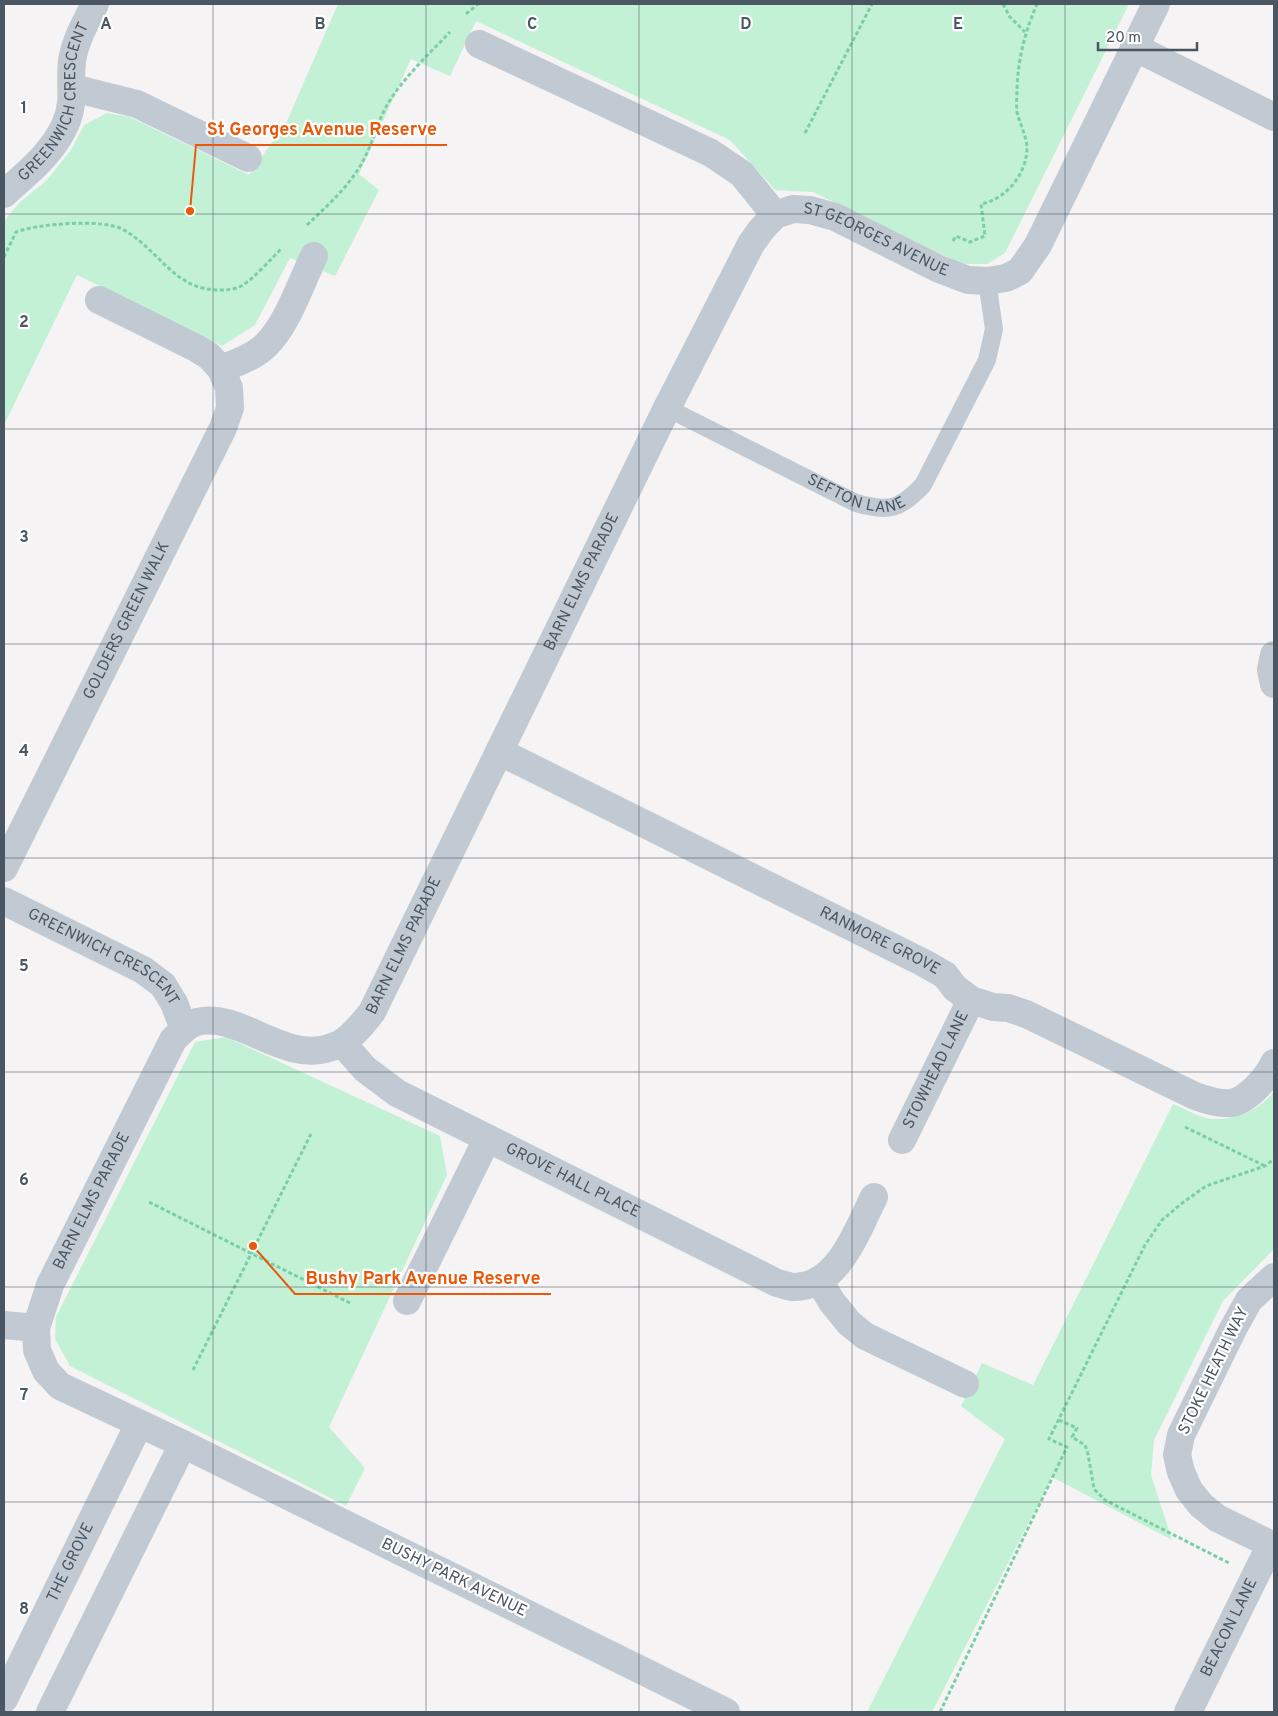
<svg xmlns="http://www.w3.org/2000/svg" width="1278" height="1716" font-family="Overpass,sans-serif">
<rect width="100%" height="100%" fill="#f5f3f3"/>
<path fill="#c3f1d5" d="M338 4H1129L1005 253 987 264H962L813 192 775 190 730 140 476 21 450 76 411 59 359 174 379 190 335 276 290 258 255 325 222 346 77 275 4 425 5 220 20 202 47 180 71 150 84 125 107 113 130 117 249 175 287 121Z
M226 1037 440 1136 447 1175 329 1427 365 1468 346 1506 70 1366 55 1339 56 1317 195 1042Z
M1274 1091V1249L1223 1301 1154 1440 1151 1475 1172 1540 1052 1477 932 1712H867L1005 1439 961 1406 982 1363 1033 1385 1173 1104C1183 1108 1202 1119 1213 1119 1235 1120 1261 1110 1274 1091Z"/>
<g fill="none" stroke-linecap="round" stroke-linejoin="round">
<path stroke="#7ad0a6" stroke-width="3" stroke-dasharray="4 2.5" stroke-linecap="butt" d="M1003 4 1010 17 1025 32
M466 14 478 4
M805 133 872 4
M307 225C329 204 353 183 366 155 374 139 378 121 387 105 404 77 428 55 450 32
M953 241 956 236 970 242 985 236 981 204C1006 199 1026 175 1027 149 1027 136 1020 125 1017 112 1016 105 1017 96 1017 89 1018 58 1025 32 1037 4
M4 257 16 232C36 224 105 218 124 230 159 250 174 289 217 290 226 290 235 290 243 285 254 278 272 258 282 248
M1185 1127 1265 1166
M149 1202 352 1304
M193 1370 311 1134
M1059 1420 1077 1428 1072 1437 1085 1445 1088 1454 1094 1489 1105 1500 1229 1563
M940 1712 1067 1447 1049 1439 1145 1245 1162 1220 1181 1204 1206 1186 1265 1166 1274 1159"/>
<path stroke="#c1cad2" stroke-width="18" id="s1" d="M667 408 856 503C889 512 899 510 923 485L987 360 994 329 987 281"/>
<g stroke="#c1cad2" stroke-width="28">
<path id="s2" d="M479 44 711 153 742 174 775 215 793 209 810 210 835 217 939 269 968 280 987 281 1006 278 1020 271 1038 245 1156 4"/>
<path d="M1134 47 1274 117"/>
<path d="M73 88 137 104 248 158"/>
<path id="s3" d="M4 194C27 173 52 154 65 125 76 101 69 84 72 61 75 40 86 22 95 4"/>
<path d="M221 369C236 363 254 357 266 345 287 325 301 283 314 256"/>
<path d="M1274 655 1271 670 1274 684"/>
<path id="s4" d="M500 752 924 963 945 975 955 988 971 1000 993 1007 1008 1008 1026 1014 1195 1096C1207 1100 1218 1104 1231 1103 1247 1101 1268 1077 1274 1063"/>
<path id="s5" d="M4 868 223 428 230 408 229 388 221 369 209 356 196 348 99 300"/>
<path id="s6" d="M4 901 143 970 163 985 174 1003 184 1029"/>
<path id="s7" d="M342 1043 365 1069 397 1093 777 1283C782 1284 787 1286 792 1287 838 1289 857 1230 874 1197"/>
<path id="s8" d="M902 1140 971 1000"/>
<path d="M1274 1277 1249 1300 1233 1329 1181 1435 1177 1455 1181 1472 1189 1490 1201 1505 1217 1518 1274 1546"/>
<path d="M819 1281 832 1302 849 1323 865 1336 965 1384"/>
<path d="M407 1301 487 1139"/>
<path d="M4 1325 36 1328"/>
<path id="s9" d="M4 1699 139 1424"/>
<path d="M50 1712 183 1444"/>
<path id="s10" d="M726 1712 183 1444 60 1386 46 1371 37 1350 36 1328 50 1285 173 1040C180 1033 187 1024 197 1022 239 1011 283 1063 329 1048 334 1046 339 1045 343 1042 355 1034 363 1023 372 1012L667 408 751 244 761 230 775 215"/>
<path id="s11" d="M1188 1712 1271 1544"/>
</g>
</g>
<path fill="none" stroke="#4a5661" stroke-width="1" stroke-opacity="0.55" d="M213 4V1712M426 4V1712M639 4V1712M852 4V1712M1065 4V1712M4 214H1274M4 429H1274M4 644H1274M4 858H1274M4 1072H1274M4 1287H1274M4 1502H1274"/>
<g text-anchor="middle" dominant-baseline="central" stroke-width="4.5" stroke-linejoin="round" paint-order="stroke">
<g font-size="16" fill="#4a5661" stroke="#fff">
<text stroke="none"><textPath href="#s3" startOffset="110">GREENWICH CRESCENT</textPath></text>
<text stroke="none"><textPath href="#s2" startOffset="455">ST GEORGES AVENUE</textPath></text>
<text stroke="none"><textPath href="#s1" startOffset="210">SEFTON LANE</textPath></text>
<text stroke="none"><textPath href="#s10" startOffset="1830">BARN ELMS PARADE</textPath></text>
<text stroke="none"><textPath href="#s5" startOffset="276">GOLDERS GREEN WALK</textPath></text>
<text stroke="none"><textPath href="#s4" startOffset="424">RANMORE GROVE</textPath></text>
<text stroke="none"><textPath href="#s10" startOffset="1425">BARN ELMS PARADE</textPath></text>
<text stroke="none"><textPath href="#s6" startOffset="115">GREENWICH CRESCENT</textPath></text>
<text stroke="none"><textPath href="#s8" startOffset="78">STOWHEAD LANE</textPath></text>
<text stroke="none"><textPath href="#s7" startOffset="271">GROVE HALL PLACE</textPath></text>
<text stroke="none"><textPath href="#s10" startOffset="946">BARN ELMS PARADE</textPath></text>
<text transform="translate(1214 1371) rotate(-64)">STOKE HEATH WAY</text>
<text stroke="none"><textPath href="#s9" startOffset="152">THE GROVE</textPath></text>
<text transform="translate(454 1578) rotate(26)">BUSHY PARK AVENUE</text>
<text stroke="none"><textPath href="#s11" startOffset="94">BEACON LANE</textPath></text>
</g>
</g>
<g font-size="16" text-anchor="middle" font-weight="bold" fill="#4a5661" stroke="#fff" stroke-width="4.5" stroke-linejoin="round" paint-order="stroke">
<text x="106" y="29">A</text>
<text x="320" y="29">B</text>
<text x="532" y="29">C</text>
<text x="746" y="29">D</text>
<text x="958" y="29">E</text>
<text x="24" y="113">1</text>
<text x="24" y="327">2</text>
<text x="24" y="542">3</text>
<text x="24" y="756">4</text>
<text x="24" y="971">5</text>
<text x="24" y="1185">6</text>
<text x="24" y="1400">7</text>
<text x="24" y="1614">8</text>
</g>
<path fill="none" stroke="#e8590c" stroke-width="2" d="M190 211L196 145H447M253 1246L295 1294H551"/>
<g fill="#e8590c" stroke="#fff" stroke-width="2">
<circle cx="190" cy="211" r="5"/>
<circle cx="253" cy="1246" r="5"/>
</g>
<g font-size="18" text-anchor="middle" font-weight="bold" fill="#e8590c" stroke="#fff" stroke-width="4.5" stroke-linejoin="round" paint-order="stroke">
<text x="322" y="135">St Georges Avenue Reserve</text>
<text x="423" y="1284">Bushy Park Avenue Reserve</text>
</g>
<rect width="1278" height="1716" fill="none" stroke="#4a5661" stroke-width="10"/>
<path d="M1098 42v8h99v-8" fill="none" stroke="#4a5661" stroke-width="2.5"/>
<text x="1106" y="42" font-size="15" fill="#4a5661" stroke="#ffffff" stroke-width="4" paint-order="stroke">20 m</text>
</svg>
